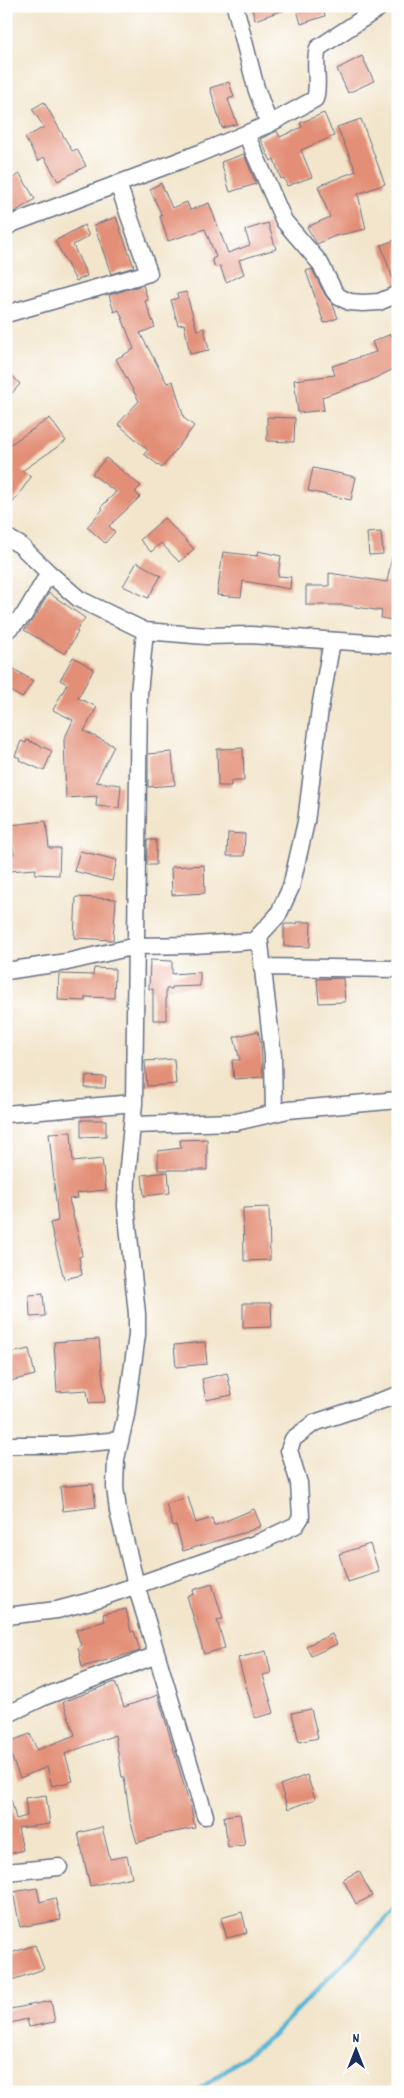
<svg xmlns="http://www.w3.org/2000/svg" width="404" height="2098" font-family="Dekko,sans-serif">
<rect width="100%" height="100%" fill="#fff"/>
<filter id="ink" filterUnits="userSpaceOnUse"><feTurbulence type="fractalNoise" baseFrequency=".02" numOctaves="2"/><feDisplacementMap in="SourceGraphic" scale="10" xChannelSelector="R" yChannelSelector="G"/><feConvolveMatrix kernelMatrix="1 2 1 2 8 2 1 2 1" color-interpolation-filters="sRGB"/></filter>
<filter id="wash" filterUnits="userSpaceOnUse"><feTurbulence type="fractalNoise" baseFrequency=".0096" numOctaves="4" result="noise"/><feDisplacementMap in="SourceGraphic" scale="20" xChannelSelector="R" yChannelSelector="G"/><feGaussianBlur stdDeviation="1.12" result="paint"/><feColorMatrix in="noise" values="0 0 0 0 0 0 0 0 0 0 0 0 0 0 0 0 0 1.4 0 .05"/><feComposite in="paint" operator="in"/></filter>
<g filter="url(#wash)">
<rect width="100%" height="100%" fill="#f2e5cb"/>
<g fill="none" stroke-linecap="round" stroke-linejoin="round">
<path stroke="#56b5d4" stroke-width="4.5" d="M196 2092 273 2035 398 1907"/>
</g>
<g id="blocks">
<path fill="#e38f77" d="M251 6H289V8L255 20Z
M296 6H322L325 16 301 24Z
M362 56 374 81 348 93 337 69Z
M229 82 234 97 228 99 237 124 222 128 210 88Z
M44 102 72 151 77 149 86 166 58 181 44 157 38 161 25 138 44 127 32 109Z
M324 113 334 136 301 150 312 177 287 186 284 178 281 179 274 159 271 161 260 139 277 131 280 137 302 127 300 123Z
M361 119 385 184 358 194 366 229 335 236 317 244 307 227 330 217 318 186 356 171 337 127Z
M244 154 256 184 230 192 221 162Z
M20 174 35 199 13 213 6 202V182Z
M161 183 172 208 187 202 190 210 209 203 228 253 250 245 245 230 268 223 276 249 239 260 244 274 226 282 220 266 215 267 212 259 216 257 205 229 168 241 160 216H162L150 189Z
M116 217 134 267 111 274 94 225Z
M84 225 89 236 73 245 87 276 76 281 55 241Z
M398 239V284L395 285 381 245Z
M312 269 325 295 333 305 338 318 324 323 306 271Z
M143 285 148 300 145 301 155 327 140 333 167 383 173 381 184 418 194 426 162 468 144 454 148 450 118 424 139 401 116 359 134 349 119 310 114 312 109 295Z
M186 292 197 330 204 328 209 350 190 354 184 324 178 325 171 300 178 298 177 294Z
M391 334 398 349V367L367 382 322 397 324 410 298 413 294 380 335 375 332 366 376 352 372 342Z
M6 369 20 384 12 393 6 387Z
M267 417 295 418 294 442 267 441Z
M50 418 66 441 22 471 31 477 6 512V447Z
M106 458 141 486 135 492 140 497 109 526 115 532 105 543 87 527 103 509 101 507 116 492 92 474Z
M313 468 356 477 351 500 308 491Z
M164 518 194 549 179 562 161 543 151 552 140 540Z
M381 532 383 554 369 555 367 533Z
M258 551 281 556 278 576 291 577 290 589 243 581 241 597 217 595 223 552 257 556Z
M392 556 398 557V621L381 618 382 611 343 605H306V586H329V573L387 582Z
M137 562 161 576 148 598 123 586Z
M49 593 85 618 76 631 78 632 65 654 24 630 33 620Z
M73 657 94 669 78 698 97 707 84 731 114 746 96 782 121 785 119 808 96 806 97 796 66 798 64 740 73 720 53 710 67 684 60 680Z
M6 664 33 681 22 698 6 688Z
M27 740 52 751 44 771 19 760 20 758 15 756 21 741 26 743Z
M243 748 244 781H231V786H218L217 749Z
M172 752 175 785 148 787V754Z
M46 821 49 848H60L59 875 35 874 36 869 9 871 8 855 14 854 10 825Z
M228 833 245 834 244 856H227Z
M147 840H156V865H147Z
M80 851 117 860 112 881 74 871Z
M204 865 205 893 172 895 171 867Z
M76 897 116 899 113 940 74 938Z
M297 922H311L310 947 284 946V924H297Z
M150 960 172 961V974L200 972V986L172 987V989H166V1020H153V989H149Z
M94 968 115 969 114 998 85 997V1001L58 1000 59 974 93 975Z
M343 978 345 1002 319 1003 317 979Z
M258 1031 261 1044 263 1077 234 1079 232 1060H240L234 1037Z
M174 1059 176 1084 147 1086 145 1061Z
M86 1076 106 1077 105 1088H85Z
M81 1120H106V1136L81 1137Z
M71 1132 73 1162 102 1159 106 1190 77 1193 78 1198 69 1199 80 1243 82 1256 79 1257 82 1275 64 1279 50 1223 58 1221 49 1133Z
M207 1139V1170H158V1151L181 1148 180 1140Z
M168 1172 170 1193 144 1196 142 1175Z
M269 1207 270 1260 244 1261 243 1208Z
M43 1294 45 1316 30 1317 29 1295Z
M243 1303H271L272 1327 243 1328Z
M99 1339 105 1402 89 1403 87 1390 57 1392 54 1342Z
M205 1342 207 1364 176 1367 174 1345Z
M29 1349 35 1375 6 1382V1354Z
M227 1373 232 1395 206 1400 202 1379Z
M93 1484 96 1507 63 1511 60 1487Z
M188 1497 196 1523 212 1518 214 1526 254 1509 261 1526 246 1532 183 1551 176 1525 173 1526 166 1504Z
M370 1544 379 1572 348 1582 339 1554Z
M212 1584 223 1619 217 1620 225 1648 204 1654 187 1596 194 1594 193 1590Z
M126 1609 131 1632 134 1631 140 1651 82 1667 78 1647 81 1646 76 1630 105 1621 103 1614Z
M332 1634 337 1644 311 1656 306 1646Z
M266 1651 271 1673 263 1675 274 1713 255 1718 238 1658Z
M115 1682 124 1707 158 1695 189 1803 190 1802 195 1828 164 1834 137 1843 130 1819 124 1777H122L115 1735 65 1754 73 1781 52 1786 47 1767 20 1778 6 1743 30 1734 37 1750 75 1735 63 1702Z
M311 1709 318 1738 299 1742 292 1713Z
M307 1775 315 1799 288 1809 280 1785Z
M46 1795 50 1824 18 1828 23 1850 6 1855V1799H11L16 1819 27 1816 25 1798Z
M240 1814 245 1845 228 1847 224 1816Z
M102 1827 110 1859 127 1856 132 1877 90 1886 78 1833Z
M359 1871 372 1896 356 1904 343 1879Z
M37 1888 40 1902 55 1898 61 1920 20 1927 13 1892Z
M242 1912 247 1933 227 1938 221 1918Z
M35 1945 44 1969 6 1982V1961L13 1960 11 1953Z
M51 2001 55 2022 29 2027 27 2019 6 2024V2010Z"/>
</g>
</g>
<g filter="url(#ink)">
<use href="#blocks" fill-opacity="0" stroke="#666f84" stroke-width="1"/>
<g fill="none" stroke-linecap="round" stroke-linejoin="round">
<g stroke="#666f84" stroke-width="19">
<path id="minor" d="M269 124 315 99C320 82 313 65 318 48L382 6
M246 134 284 221 320 263 334 291 339 297 350 302 363 303 379 302 398 294
M6 228 11 224 200 153 269 124 256 88 235 6
M6 314 149 273 118 184
M6 537 20 545 49 573 79 599 145 631 206 636 251 635 398 645
M6 631 24 615 49 573
M145 631 139 693 134 1103 127 1178 126 1206 137 1314V1335L126 1415 116 1459 115 1487 118 1511 136 1585 205 1816
M259 935 273 1056 274 1113
M262 967 398 969
M6 971 67 962 136 946 195 945 254 941 278 915 291 887 306 822 320 708 332 641
M6 1114 134 1103
M132 1125 236 1122 288 1110 398 1100
M6 1445H67L120 1440
M6 1616 57 1610 94 1600 260 1542 296 1525 301 1517 299 1483 289 1450 293 1439 314 1423 398 1395
M6 1715 46 1696 157 1655
M6 1872 59 1867"/>
</g>
<use href="#minor" stroke="#fff" stroke-width="16"/>
</g>
</g>
<rect width="404" height="2098" fill="none" stroke="#fff" stroke-width="25"/>
<g transform="translate(356 2050)" stroke="#ffffff" stroke-width="4" paint-order="stroke">
<path d="M0-4L9 19L0 12L-9 19Z" fill="#1b2f5e"/>
<text y="-8" font-size="14" font-weight="bold" text-anchor="middle" fill="#1b2f5e">N</text>
</g>
</svg>
